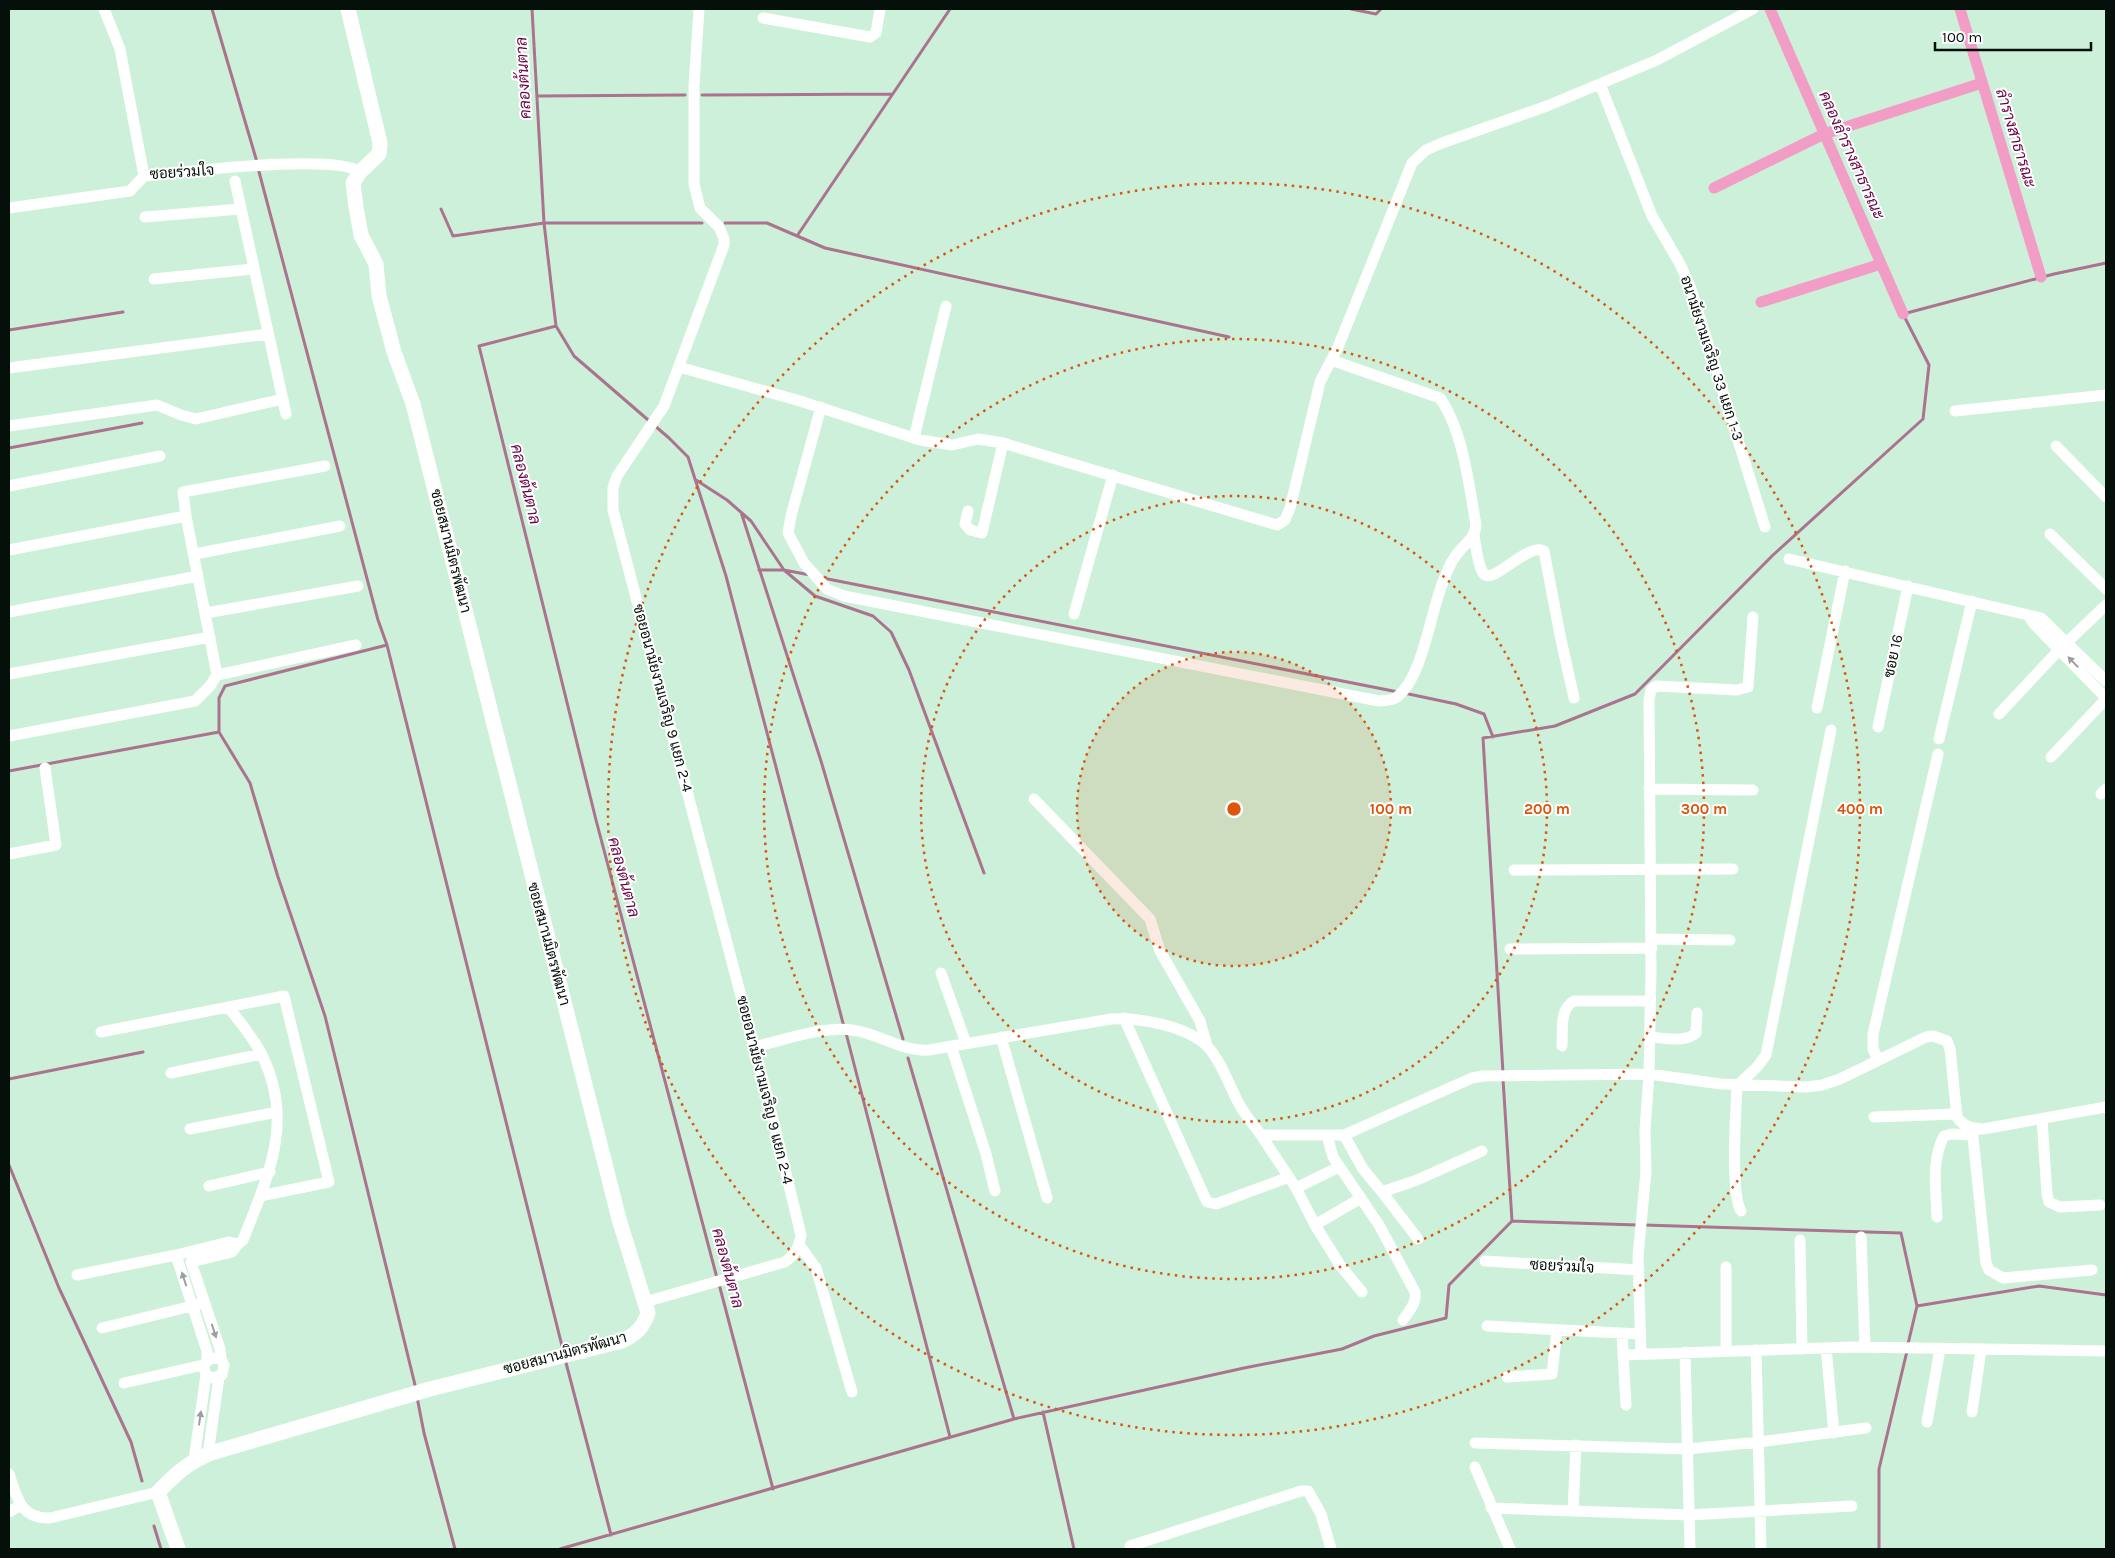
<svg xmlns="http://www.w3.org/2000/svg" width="2115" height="1558" font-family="Karla,Sarabun,sans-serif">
<rect width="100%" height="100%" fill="#ccf0da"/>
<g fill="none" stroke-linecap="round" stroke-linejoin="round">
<path stroke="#ab738e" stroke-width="3" d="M212 9 257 162
M532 9 544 223 556 326 479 346 596 820 717 1278
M1351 9 1376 14 1381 9
M702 95 892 94
M537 96 685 95
M258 168 378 620 387 645 563 1350
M441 209 453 236 544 223H702
M725 223H767L825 248 1229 337
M797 236 950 9
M556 326 574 356 669 438 688 457 726 576 844 1027
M9 330 123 312
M9 448 142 423
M696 480 727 500 751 521 784 570 815 596 873 616 891 632 909 670 984 873
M741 512 821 761 903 1039
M759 570H784L810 575
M823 578 1398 692
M387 645 225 686 219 698V732L250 783 278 877 325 1016 416 1389
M1404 693 1456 704 1484 714 1493 737
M9 771 219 732
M846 1033 950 1437
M908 1058 1014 1419
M1503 1073 1483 738 1555 726 1635 694 1773 555 1923 419 1929 365 1903 314 2054 274 2106 263
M9 1079 143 1052
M1503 1079 1512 1221
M9 1165 59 1288 131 1442 142 1481
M1644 1225 1901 1233 1917 1306 1908 1344
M719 1284 773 1489
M1917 1306 2039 1286 2106 1295
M565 1359 611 1535
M417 1397 424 1433 455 1549
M1043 1412 1074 1549
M154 1526 161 1549
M560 1549 1014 1419 1244 1368 1342 1349 1374 1336 1446 1318 1449 1285 1512 1221 1638 1225
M1879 1549V1469L1907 1351"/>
<path stroke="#f29dc6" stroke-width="11" d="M1770 9 1903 314
M1960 9 2041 277
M1714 188 1824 134 1982 83
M1761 302 1881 264"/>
<path stroke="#fff" stroke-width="11" d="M104 9 120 49 144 176C181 172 335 153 360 172
M763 18 870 37 876 33 880 9
M1600 84 1652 216 1680 264 1690 286 1765 527
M235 181 286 414
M9 208 130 191 144 176
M145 217 240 209
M154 279 253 269
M679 367 800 401 920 440 952 445 978 439 1003 443 1277 525 1285 520 1290 508 1320 382 1338 347 1412 163 1426 150 1442 143 1547 106 1657 60 1753 9
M9 368 268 334
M821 407 791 516 788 533 804 563 827 589 844 596 1379 701C1385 700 1392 701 1397 697 1424 677 1431 606 1445 577 1448 569 1452 559 1458 553 1465 543 1475 539 1476 525 1469 485 1463 431 1440 398L1331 360
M1955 411 2106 395
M9 426 157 405 181 415 196 419 283 399
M914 438 946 306
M2056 446 2106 497
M325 466 183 492 186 516 217 675 356 645
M9 486 160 456
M968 511 965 524 970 530 982 533 1003 443
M2050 534 2106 589
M1474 535C1476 546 1477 563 1483 573 1492 587 1527 542 1544 551L1560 635 1574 698
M9 550 186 516
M195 554 340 526
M1789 559 2041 618 2106 681
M9 612 198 576
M206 613 358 586
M1074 614 1113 475
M2028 615 2034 624 2106 698
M9 674 210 637
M1817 708 1845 571
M1999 714 2060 649 2106 605
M1878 727 1908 586
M9 736 195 701 210 686 217 675
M1939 739 1972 601
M2051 757 2106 699
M1649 789 1753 790
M2101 794 2106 789
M1034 799 1150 919 1160 951 1200 1021 1207 1046
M9 854 56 845 45 768
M1514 870 1733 869
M1652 939 1730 940
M1510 949 1652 948
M941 973 966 1043
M228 1007C240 1022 253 1037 262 1055 295 1122 268 1176 243 1240L238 1244
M1124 1018 1207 1202 1216 1204 1289 1177
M101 1032 284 996 329 1182 260 1196
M1001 1037 1047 1198
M1650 1037C1664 1038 1685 1043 1696 1033L1697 1013
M951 1046 986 1154 995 1191
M1562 1046C1563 1031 1559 1009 1574 1001H1650
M754 1047C784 1040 823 1026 852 1030 879 1033 901 1052 929 1050L1111 1019C1138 1017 1188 1026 1208 1047 1222 1063 1229 1085 1239 1104 1245 1115 1254 1125 1261 1135H1344L1472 1078 1483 1076 1649 1074 1721 1084 1806 1087 1822 1085 1840 1079 1926 1037 1933 1036 1947 1041 1950 1049 1957 1117C1964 1127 1971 1128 1983 1129L2106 1107
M1878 1059 1873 1049V1034L1938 754
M171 1073 261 1054
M1874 1117 1957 1114
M2042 1119 2047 1194 2049 1202 2060 1207 2100 1205
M1972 1128 1986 1263 1989 1270 2003 1278 2092 1270
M190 1129 277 1112
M1261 1135 1296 1188 1315 1225 1340 1265 1362 1292
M1344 1135 1363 1169 1382 1192 1417 1180 1482 1151
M1327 1136 1333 1157 1379 1225 1415 1292C1417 1303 1409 1311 1403 1320
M209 1186 270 1172
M1296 1188 1339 1167
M1382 1192 1418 1239
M1741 1211C1730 1193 1736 1110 1737 1086L1757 1067 1766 1055 1831 730
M1937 1217C1936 1191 1931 1160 1944 1136L1951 1134 1973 1135
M1315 1225 1361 1198
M1861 1237 1865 1347
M1800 1240 1802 1349
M800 1246 816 1268 852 1392
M1485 1261 1639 1270
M1726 1267V1351
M77 1275 176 1255
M645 1302 785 1262C795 1254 799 1248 801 1235L767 1095 613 510V488L617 476 664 406 724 245V239L719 227 700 208 694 184V86L699 9
M1487 1326 1640 1334
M102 1328 200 1304
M1622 1334 1626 1405
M1826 1348 1834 1433
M1756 1350 1761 1549
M1685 1352 1690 1549
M1641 1354 1638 1256 1646 1172 1645 1130 1649 1074 1651 969 1649 700 1651 690 1656 686 1737 690 1748 687 1753 617
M1623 1355 1852 1347 2106 1351
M207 1359V1351L176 1255 229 1242 238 1244 232 1252 191 1262 220 1349 221 1359
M1507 1377 1552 1374 1557 1330
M124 1383 203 1365
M1972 1412 1981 1350
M1927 1422 1940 1349
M1475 1443 1687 1449 1759 1442 1866 1428
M208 1454 219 1377
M194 1460 206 1375 203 1365 211 1358 221 1359 224 1365 222 1375 213 1378 206 1375
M1475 1467 1510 1549
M9 1474C17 1497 20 1519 50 1518L158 1492
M1491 1508 1689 1515 1852 1506
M9 1512 21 1505
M1573 1512 1576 1445
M1130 1546 1301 1491H1308L1321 1514 1331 1549"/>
<path stroke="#fff" stroke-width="15" d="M178 1549 158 1492C176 1474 187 1463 211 1453L430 1389 622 1341C636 1334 643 1328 648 1313L619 1219 413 404 394 352 379 296 376 264 361 235 356 207 353 183 360 172 379 154 380 143 348 9"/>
</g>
<defs><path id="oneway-solid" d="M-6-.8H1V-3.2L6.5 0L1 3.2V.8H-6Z" transform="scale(1.25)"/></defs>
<g fill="#9b9f9d">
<use href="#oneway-solid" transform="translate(2073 662) rotate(-134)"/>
<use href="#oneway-solid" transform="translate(184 1279) rotate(-108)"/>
<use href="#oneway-solid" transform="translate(214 1331) rotate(72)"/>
<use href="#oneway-solid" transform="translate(200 1418) rotate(-82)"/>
</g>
<circle cx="1234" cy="809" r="157" fill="#dd550c" fill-opacity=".12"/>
<g fill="none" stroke="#dd550c" stroke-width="2.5" stroke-dasharray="2.5 5">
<circle cx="1234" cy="809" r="157"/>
<circle cx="1234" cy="809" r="313"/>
<circle cx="1234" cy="809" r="470"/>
<circle cx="1234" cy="809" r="626"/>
</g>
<g text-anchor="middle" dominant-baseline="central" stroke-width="4" stroke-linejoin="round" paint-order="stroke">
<g font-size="15" fill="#05100a" stroke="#fff">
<text transform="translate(182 172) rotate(-4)">ซอยร่วมใจ</text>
<text transform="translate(1712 358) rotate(72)">อนามัยงามเจริญ 33 แยก 1-3</text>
<text transform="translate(451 551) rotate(76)">ซอยสมานมิตรพัฒนา</text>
<text transform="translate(1893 656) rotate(-78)">ซอย 16</text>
<text transform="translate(663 698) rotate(75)">ซอยอนามัยงามเจริญ 9 แยก 2-4</text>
<text transform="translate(549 944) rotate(75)">ซอยสมานมิตรพัฒนา</text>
<text transform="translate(765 1090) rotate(76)">ซอยอนามัยงามเจริญ 9 แยก 2-4</text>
<text transform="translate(1562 1266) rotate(3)">ซอยร่วมใจ</text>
<text transform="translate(565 1353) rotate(-15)">ซอยสมานมิตรพัฒนา</text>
</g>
<g font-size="16" font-style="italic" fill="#6b0545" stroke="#fff">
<text transform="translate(523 78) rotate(-93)">คลองต้นตาล</text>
<text transform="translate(2016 138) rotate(73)">ลำรางสาธารณะ</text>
<text transform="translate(1852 155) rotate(66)">คลองลำรางสาธารณะ</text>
<text transform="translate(526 484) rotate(76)">คลองต้นตาล</text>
<text transform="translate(624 877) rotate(75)">คลองต้นตาล</text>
<text transform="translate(728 1268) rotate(75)">คลองต้นตาล</text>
</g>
</g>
<circle cx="1234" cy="809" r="8" fill="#dd550c" stroke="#fff" stroke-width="2.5"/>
<g font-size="15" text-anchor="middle" font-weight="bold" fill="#dd550c" stroke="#fff" stroke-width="4" stroke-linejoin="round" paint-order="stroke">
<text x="1391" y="814">100 m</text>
<text x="1547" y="814">200 m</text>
<text x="1704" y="814">300 m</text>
<text x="1860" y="814">400 m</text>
</g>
<rect width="2115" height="1558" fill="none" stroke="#05100a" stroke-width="20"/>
<path d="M1935 42v8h156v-8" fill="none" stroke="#05100a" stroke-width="2.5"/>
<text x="1942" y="42" font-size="15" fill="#05100a" stroke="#ffffff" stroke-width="4" paint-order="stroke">100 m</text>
</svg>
